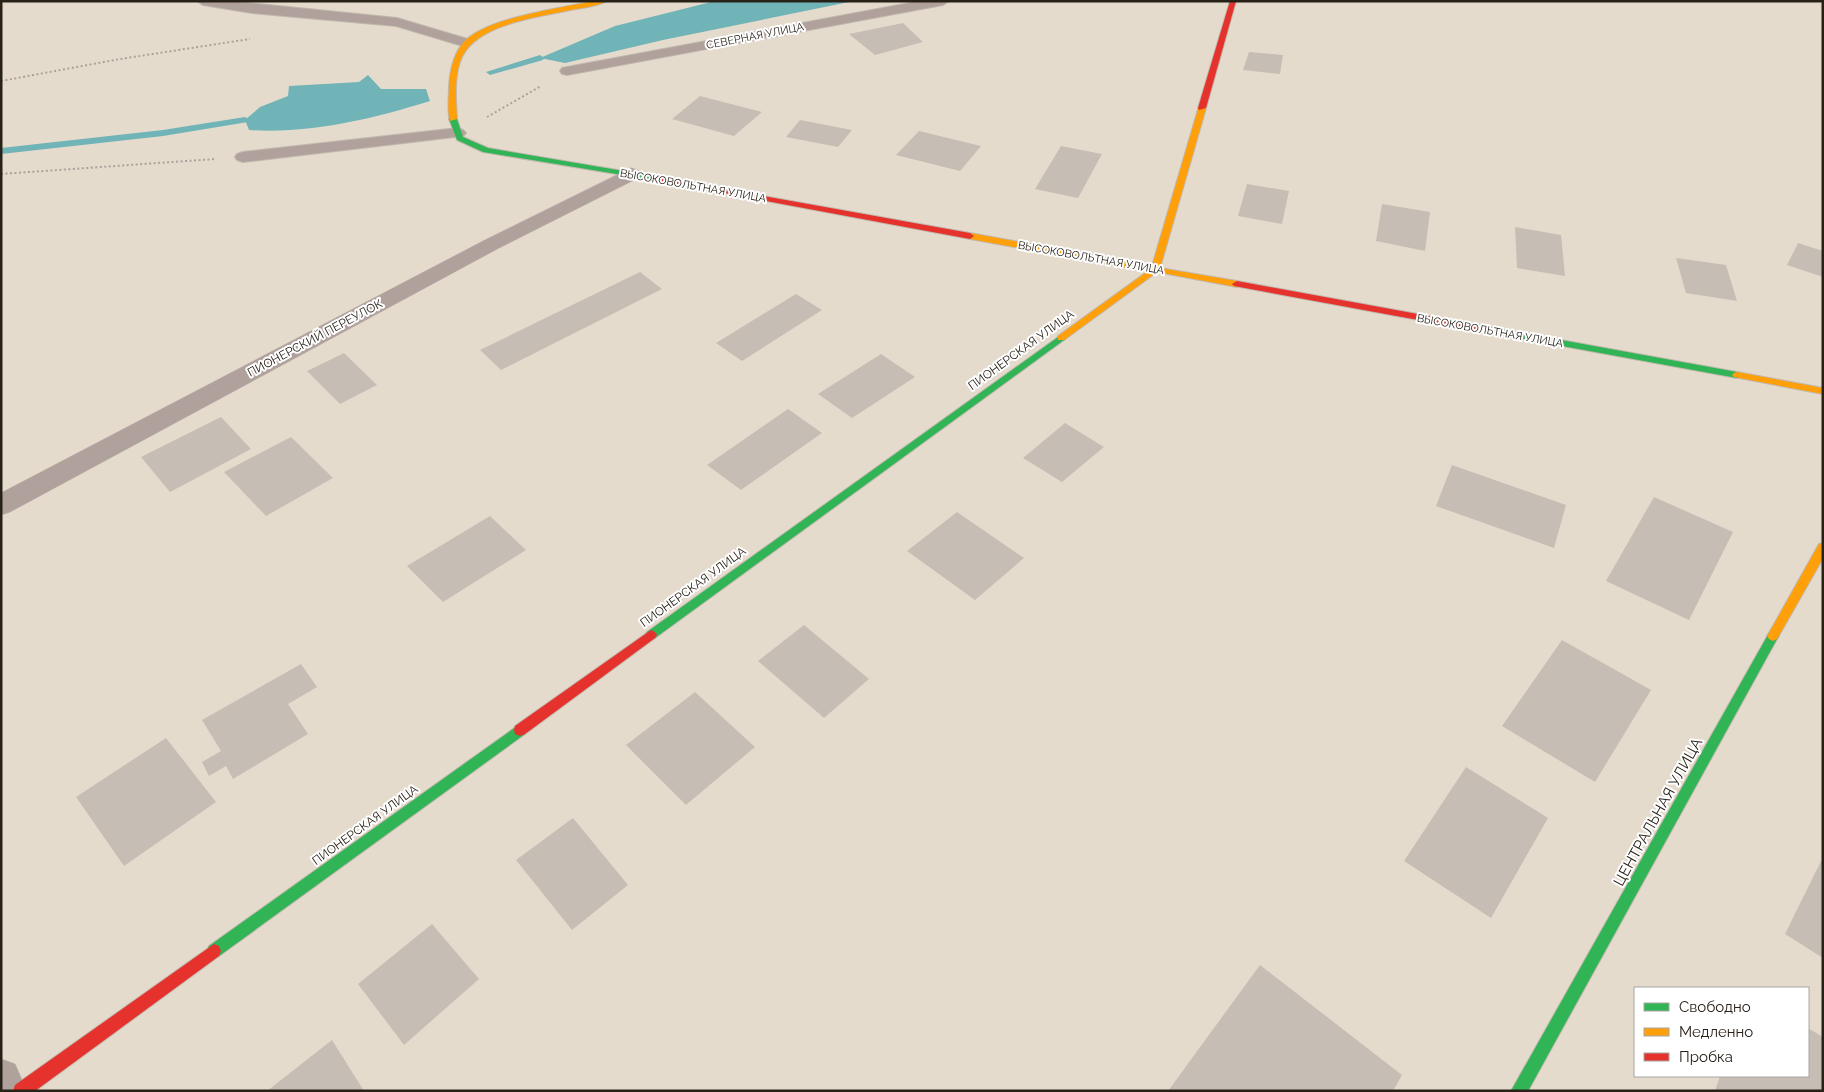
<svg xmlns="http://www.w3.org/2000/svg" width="1824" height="1092" font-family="Raleway,sans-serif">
<rect width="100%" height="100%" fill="#e5dbcd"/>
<path fill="#70b4b7" d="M715 1H854L663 40 565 63 540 58 615 26Z
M368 75 381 89H426L430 101C372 119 310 134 249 130L245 120 260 107 288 96 289 86 359 82Z"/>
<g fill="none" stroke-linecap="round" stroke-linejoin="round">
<path fill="#70b4b7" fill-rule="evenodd" d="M540 55 544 58 543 60 490 75 486 72Z
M245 117 250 120 248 122 163 136 1 154V148L163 130Z"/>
</g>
<path fill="#c6beb4" d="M903 23 923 42 875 55 849 34Z
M1249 52 1283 55 1280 74 1243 70Z
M700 96 762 112 734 136 672 119Z
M800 120 852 130 838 147 786 137Z
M919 131 981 146 960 171 896 155Z
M1061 146 1102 154 1078 198 1035 189Z
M1247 184 1289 191 1282 224 1238 216Z
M1382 204 1430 212 1425 251 1376 241Z
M1515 227 1561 235 1565 276 1517 268Z
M1798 243 1823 251V277L1787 265Z
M1676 258 1726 265 1737 301 1686 293Z
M640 272 662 289 501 370 480 350Z
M796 294 822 310 742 361 716 343Z
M344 353 377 385 340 404 307 371Z
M881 354 915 377 852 418 818 394Z
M788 409 822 433 741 490 707 465Z
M221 417 251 449 170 492 141 457Z
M1065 423 1104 447 1062 482 1023 458Z
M291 437 333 478 266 516 224 472Z
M1452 465 1566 505 1554 548 1436 506Z
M1654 497 1733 532 1689 620 1606 581Z
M957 512 1024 558 975 600 907 551Z
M490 516 526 550 443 602 407 566Z
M804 625 869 679 824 718 758 661Z
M1562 640 1651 690 1595 782 1502 726Z
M301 664 317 687 288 704 308 734 233 779 226 766 209 776 202 762 221 751 202 720Z
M695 692 755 747 686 805 626 745Z
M166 738 216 802 124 866 76 797Z
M1466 767 1548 818 1491 918 1404 861Z
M573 818 628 885 572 930 516 860Z
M1821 861 1823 862V958L1785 934Z
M432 924 479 979 404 1045 358 984Z
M1260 965 1402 1075 1393 1091H1168Z
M1808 1028 1823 1037V1091H1715L1720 1076H1808Z
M332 1040 364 1091H267Z"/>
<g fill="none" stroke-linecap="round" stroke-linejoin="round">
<g stroke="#c1b9ae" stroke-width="2">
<path id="lane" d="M197 1H229L397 18 471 40 473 43 466 47 396 26 252 13 203 5Z
M920 1H949L943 5 567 75 562 74 560 71 562 68 567 67Z
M458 128 463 130 466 133 463 136 243 162 237 160 235 157 237 154 243 152Z"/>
</g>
<g stroke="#c1b9ae" stroke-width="1">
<path id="street" d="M631 168 638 170 641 174 638 178 499 248 10 512 1 515V493L485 240Z
M1 1059 15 1064 27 1091H1Z"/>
</g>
<g stroke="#c1b9ae" stroke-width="2">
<path id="fast" d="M450 117 457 119 463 137 488 148 665 178 669 180 665 182 483 152 457 140 449 119Z
M1489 327 1737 372 1742 375 1737 378 1486 332 1484 330Z
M1061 335 1066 338 1064 340 655 638 651 640 647 638 645 635 647 632Z
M1773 631 1777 633 1779 636 1777 639 1528 1091H1511L1769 633Z
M520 724 525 726 526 730 525 734 219 956 214 958 209 956 207 951 209 946Z"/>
</g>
<g stroke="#c1b9ae" stroke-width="2">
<path id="slow" d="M594 1H607C596 7 579 8 566 11 533 18 472 25 460 62 454 80 456 100 457 119L450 121C447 111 449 97 449 86 450 71 453 55 463 43 484 18 561 8 594 1Z
M1199 106 1206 108 1160 268 1237 281 1242 284 1237 287 1157 272 1064 340H1058V336L1148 271 970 239 966 236 970 233 1152 266Z
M1737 372 1823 388V394L1734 377 1732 375 1734 373Z
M1823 543V558L1777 639 1773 641 1769 639 1767 636 1769 633 1819 544Z"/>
</g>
<g stroke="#c1b9ae" stroke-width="2">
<path id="jam" d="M1230 1H1236L1206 108 1199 110 1198 108Z
M662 178 970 233 974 236 970 239 665 182H662Z
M1237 281 1489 327 1494 330 1489 333 1234 286 1232 284Z
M651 630 655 632 657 635 655 638 525 734 520 736 515 734 514 730 515 726Z
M214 944 219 946 221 951 219 956 35 1091H13L15 1085Z"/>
</g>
<path stroke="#ada09b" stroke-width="2" stroke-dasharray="2 2.5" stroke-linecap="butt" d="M1 81 120 59 250 39
M487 117 541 86
M1 174 215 159"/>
<use href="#lane" fill="#b1a19d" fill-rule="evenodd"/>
<use href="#street" fill="#b1a19d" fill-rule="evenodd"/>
<use href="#fast" fill="#30b455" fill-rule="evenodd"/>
<use href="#slow" fill="#ff9f0a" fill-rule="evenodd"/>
<use href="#jam" fill="#e5322d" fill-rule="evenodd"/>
</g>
<g text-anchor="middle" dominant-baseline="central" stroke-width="4" stroke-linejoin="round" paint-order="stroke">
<g font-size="11" fill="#282118" stroke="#fff">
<text transform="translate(755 36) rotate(-11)">СЕВЕРНАЯ УЛИЦА</text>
<text transform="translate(693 186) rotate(10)">ВЫСОКОВОЛЬТНАЯ УЛИЦА</text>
<text transform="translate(1091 258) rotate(10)">ВЫСОКОВОЛЬТНАЯ УЛИЦА</text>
<text transform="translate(1490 331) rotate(10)">ВЫСОКОВОЛЬТНАЯ УЛИЦА</text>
</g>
<g font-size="12" fill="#282118" stroke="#fff">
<text transform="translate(315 338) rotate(-28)">ПИОНЕРСКИЙ ПЕРЕУЛОК</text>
<text transform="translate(1021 350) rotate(-36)">ПИОНЕРСКАЯ УЛИЦА</text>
<text transform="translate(693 587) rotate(-36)">ПИОНЕРСКАЯ УЛИЦА</text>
<text transform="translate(365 825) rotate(-36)">ПИОНЕРСКАЯ УЛИЦА</text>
</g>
<g font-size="15" fill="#282118" stroke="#fff">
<text transform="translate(1658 812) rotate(-61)">ЦЕНТРАЛЬНАЯ УЛИЦА</text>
</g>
</g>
<rect width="1824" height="1092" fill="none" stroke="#282118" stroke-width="5"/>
<rect x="1634" y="987" width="175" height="90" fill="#ffffff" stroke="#a9a6a3"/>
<rect x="1644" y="1003" width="25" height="8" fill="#30b455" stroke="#a9a6a3"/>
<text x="1679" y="1012" font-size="15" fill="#282118">Свободно</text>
<rect x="1644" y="1028" width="25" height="8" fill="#ff9f0a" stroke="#a9a6a3"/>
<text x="1679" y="1037" font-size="15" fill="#282118">Медленно</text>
<rect x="1644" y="1053" width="25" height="8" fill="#e5322d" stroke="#a9a6a3"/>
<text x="1679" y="1062" font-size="15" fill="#282118">Пробка</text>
</svg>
